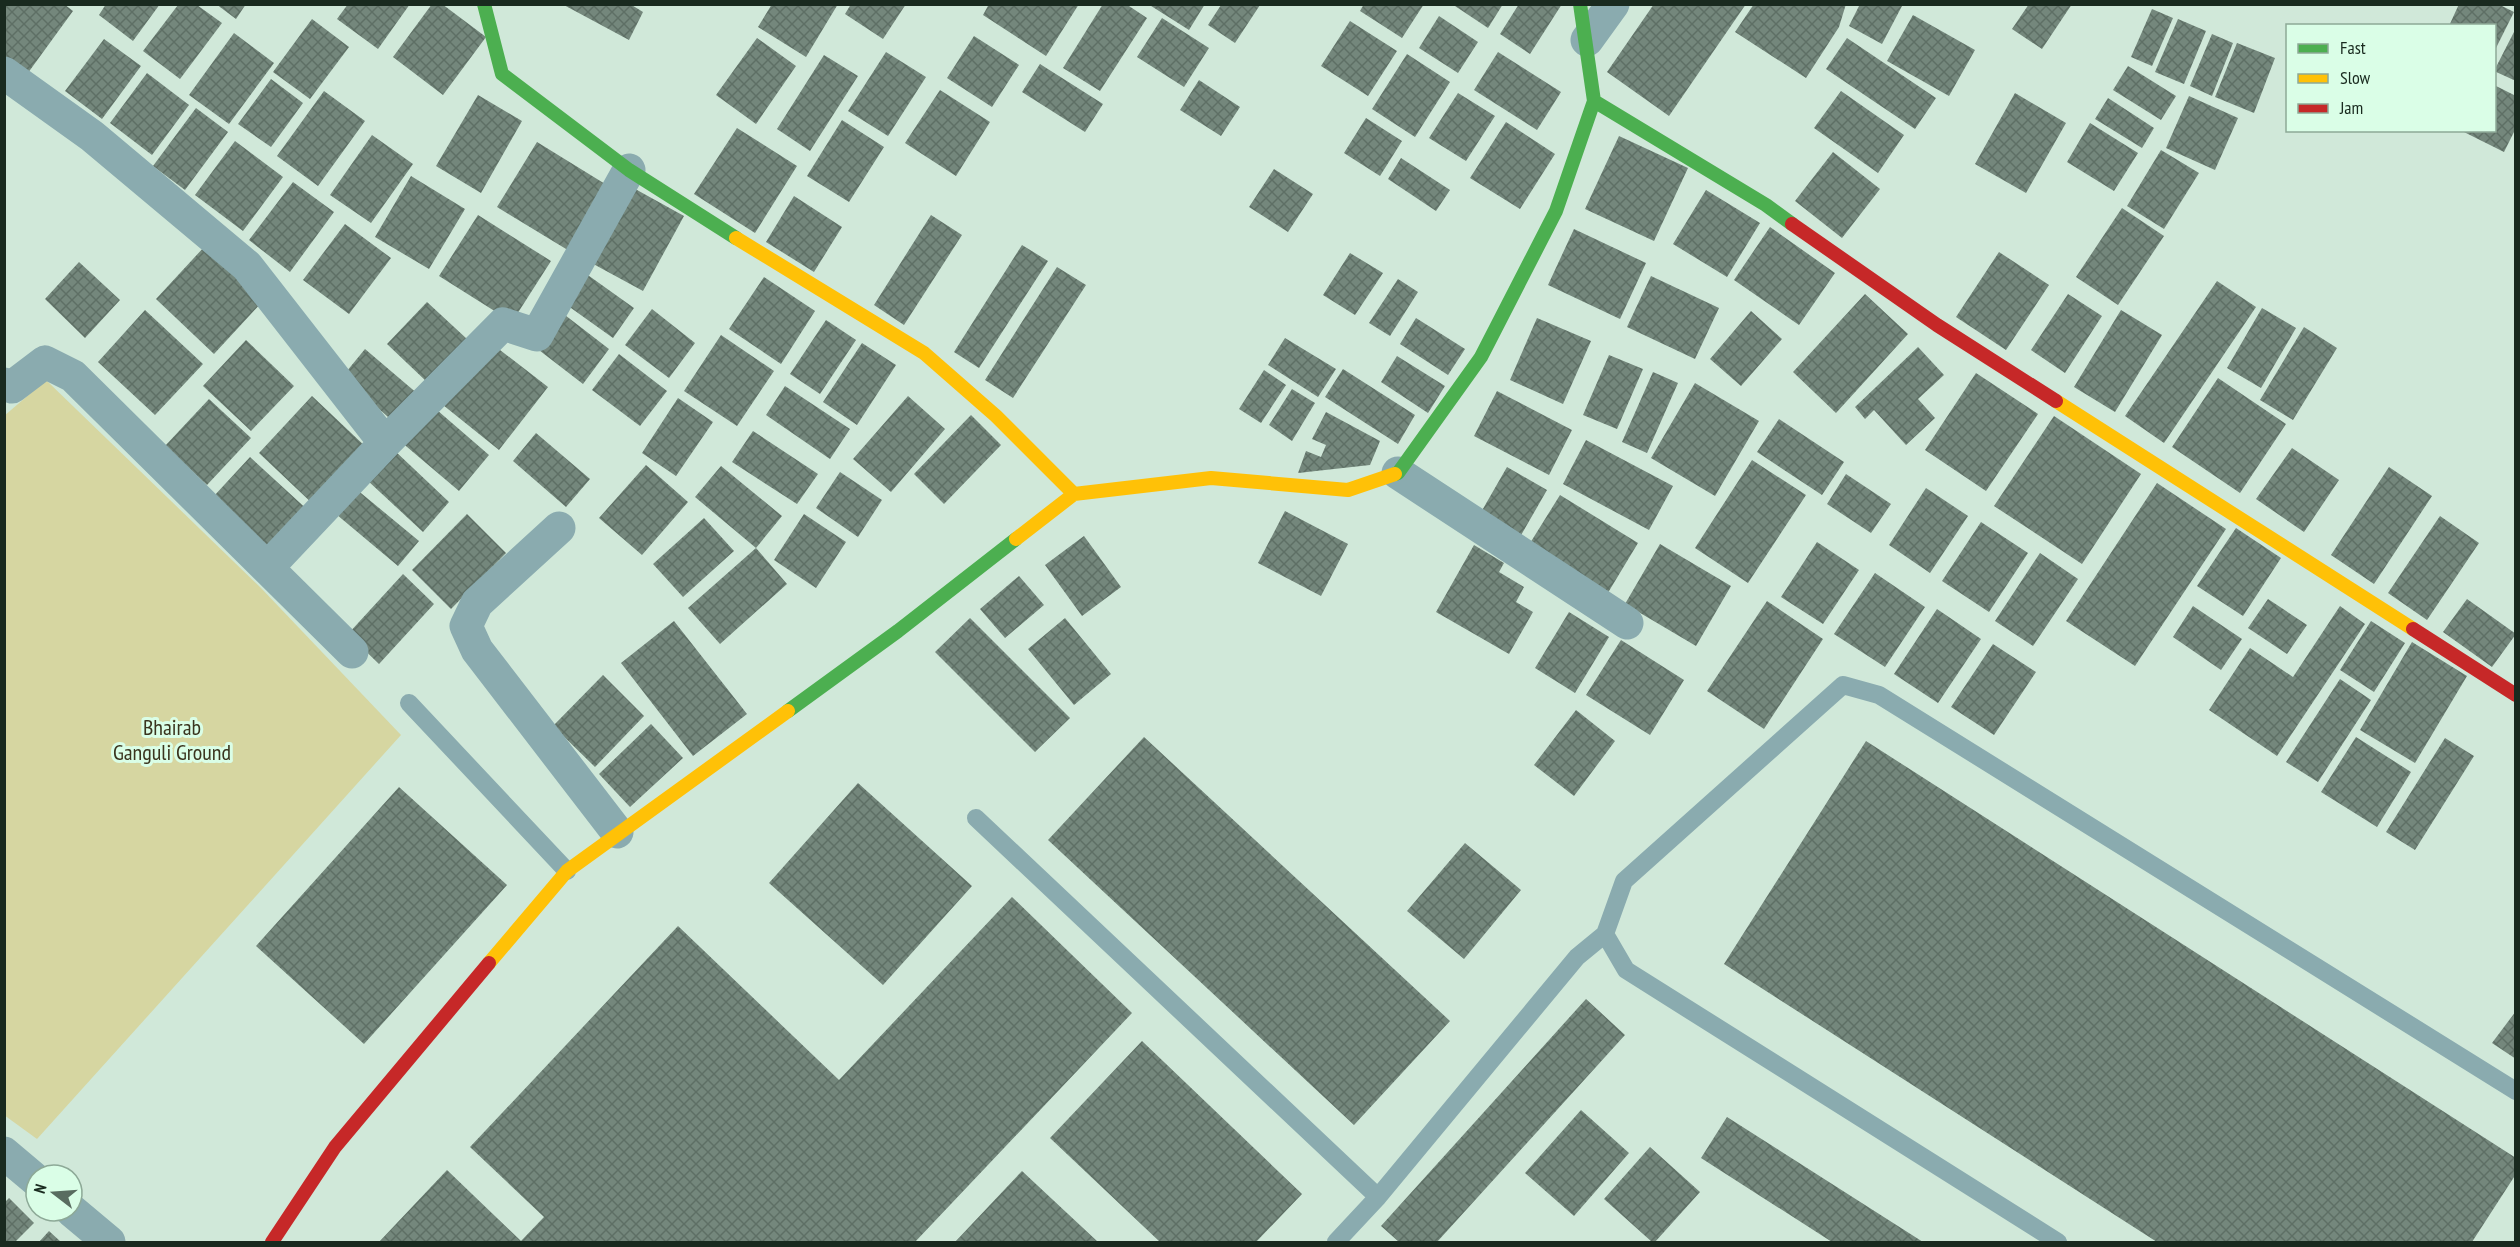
<svg xmlns="http://www.w3.org/2000/svg" width="2520" height="1247" font-family="'PT Sans Narrow',sans-serif">
<defs>
<pattern id="building-cross-hatch" width="8" height="8" patternUnits="userSpaceOnUse" patternTransform="scale(1.5)"><rect width="8" height="8" fill="#74877c"/><path d="M0 0l8 8M0 8l8-8" fill="none" stroke="#5e6f65"/></pattern>
</defs>
<rect width="100%" height="100%" fill="#d0e8d9"/>
<path fill="#d6d6a1" d="M46 380 261 588 401 735 37 1139 4 1115V416Z"/>
<path fill="url(#building-cross-hatch)" d="M4 4H64L73 11 25 77 4 62Z
M106 4H160L133 41 99 15Z
M216 4H246L236 19Z
M348 4H410L378 49 337 19Z
M432 4H442L486 37 443 95 393 57Z
M562 4H630L643 12 629 40Z
M772 4H838L806 57 758 27Z
M851 4H906L883 39 845 14Z
M989 4H1079L1046 56 983 15Z
M1103 4H1126L1147 18 1100 91 1063 68Z
M1148 4H1205L1189 30Z
M1364 4H1424L1402 38 1360 11Z
M1452 4H1503L1488 28Z
M1519 4H1562L1530 54 1500 34Z
M1654 4H1746L1669 116 1607 72Z
M1754 4H1846L1839 27 1806 78 1735 32Z
M1860 4 1902 6 1882 44 1849 26Z
M2029 4H2072L2042 49 2012 29Z
M2459 4H2498L2514 12 2494 52V26H2449Z
M178 5H197L222 23 180 79 143 51Z
M1221 5H1260L1235 43 1208 25Z
M2152 9 2173 18 2152 66 2131 57Z
M1913 15 1975 50 1949 96 1887 61Z
M1439 16 1478 42 1458 73 1419 48Z
M1162 18 1209 48 1184 87 1137 57Z
M312 19 349 47 310 99 273 72Z
M2178 19 2206 31 2184 84 2155 72Z
M1350 21 1397 51 1368 96 1321 66Z
M2516 28V81L2494 71Z
M234 33 274 63 229 124 189 95Z
M2212 34 2233 43 2212 96 2190 86Z
M974 36 1019 65 992 107 947 78Z
M757 38 796 66 756 124 716 95Z
M1847 38 1936 98 1915 129 1826 69Z
M104 39 141 66 102 119 65 91Z
M2237 43 2275 58 2254 113 2215 97Z
M886 52 926 77 888 136 848 111Z
M1498 52 1561 92 1537 130 1474 90Z
M1407 54 1450 82 1415 137 1372 109Z
M824 55 858 76 810 151 777 129Z
M1040 64 1103 104 1085 132 1022 92Z
M2128 66 2176 96 2161 120 2113 90Z
M147 73 189 105 152 155 110 123Z
M271 79 303 103 271 147 238 124Z
M1199 80 1240 107 1221 136 1180 110Z
M2494 85 2516 96V128L2504 152 2460 130H2494Z
M940 90 990 122 956 176 905 143Z
M324 91 365 121 318 186 277 156Z
M1841 91 1904 135 1878 173 1814 128Z
M1458 93 1495 116 1466 161 1429 138Z
M2015 93 2066 123 2026 193 1975 164Z
M478 95 522 121 481 193 436 166Z
M2189 96 2238 118 2215 170 2166 148Z
M2108 98 2154 128 2142 148 2095 119Z
M196 108 228 132 185 190 153 166Z
M1366 118 1402 141 1380 176 1344 153Z
M842 120 884 147 849 202 807 176Z
M1506 122 1555 154 1520 209 1470 178Z
M2090 123 2138 153 2114 191 2067 162Z
M737 128 797 166 755 233 694 194Z
M372 135 413 164 371 223 330 195Z
M1619 136 1688 168 1654 241 1585 209Z
M235 141 283 177 243 231 195 195Z
M537 142 610 187 571 252 497 207Z
M2161 150 2199 173 2164 229 2127 206Z
M1833 152 1880 189 1842 238 1795 201Z
M1401 158 1450 190 1436 211 1388 179Z
M1274 169 1313 194 1288 232 1249 207Z
M411 176 465 209 429 269 375 237Z
M293 182 334 212 290 272 249 240Z
M628 185 684 216 643 291 586 260Z
M1706 190 1760 223 1727 277 1673 244Z
M794 196 842 227 814 272 766 242Z
M2122 208 2164 236 2118 305 2076 277Z
M478 215 551 261 512 322 439 276Z
M931 215 962 235 904 325 874 305Z
M345 224 391 258 349 314 303 280Z
M1770 227 1835 273 1799 325 1734 280Z
M1574 229 1646 263 1620 319 1548 285Z
M1022 245 1048 261 979 368 954 352Z
M205 246 263 301 214 354 156 299Z
M1999 252 2049 285 2006 350 1956 317Z
M1350 253 1383 273 1355 315 1323 295Z
M79 262 120 300 85 338 45 299Z
M1057 267 1086 285 1013 398 985 380Z
M585 273 634 308 613 338 564 303Z
M1651 276 1719 308 1695 359 1627 327Z
M764 277 815 311 781 364 729 329Z
M1398 279 1418 292 1390 336 1369 323Z
M2217 281 2256 307 2164 443 2125 416Z
M1865 294 1908 334 1836 413 1793 372Z
M2068 294 2102 316 2065 373 2031 350Z
M427 302 467 339 427 382 387 344Z
M2262 308 2296 328 2261 388 2227 368Z
M652 309 695 343 669 378 625 345Z
M145 310 203 364 155 415 98 362Z
M2121 310 2162 335 2115 412 2074 387Z
M1751 311 1782 339 1741 386 1710 359Z
M561 312 609 349 583 384 535 347Z
M1416 318 1465 349 1448 375 1400 344Z
M1537 318 1591 341 1563 404 1510 380Z
M826 320 856 340 820 394 790 374Z
M2304 327 2337 348 2293 420 2260 400Z
M721 335 774 371 737 426 684 391Z
M1285 338 1336 369 1318 397 1268 365Z
M246 340 294 386 251 431 203 386Z
M491 343 548 387 499 450 443 405Z
M862 343 896 365 857 425 823 402Z
M1918 347 1944 375 1918 399 1935 418 1906 445 1874 410 1865 419 1855 407Z
M365 349 419 395 395 423 342 377Z
M619 354 667 391 640 426 592 390Z
M1609 355 1643 369 1617 429 1583 415Z
M1397 356 1445 386 1428 413 1381 382Z
M1343 369 1415 415 1398 444 1325 397Z
M1264 370 1286 385 1261 423 1239 409Z
M1653 372 1678 383 1647 453 1622 442Z
M1976 373 2038 414 1986 491 1925 450Z
M2218 378 2286 424 2240 493 2172 447Z
M1695 383 1759 421 1715 496 1651 458Z
M785 386 850 429 830 459 766 415Z
M1292 389 1315 403 1292 441 1269 425Z
M1497 391 1572 430 1549 475 1474 436Z
M312 396 368 449 315 506 259 453Z
M908 396 945 429 891 492 853 459Z
M678 398 713 422 676 476 642 453Z
M209 399 251 438 207 485 165 446Z
M430 404 489 455 459 491 400 441Z
M1326 412 1380 441 1370 465 1298 473 1306 451 1321 457 1326 445 1312 439Z
M971 415 1001 445 944 504 914 474Z
M2054 416 2141 474 2082 564 1994 506Z
M1779 419 1844 462 1822 495 1757 452Z
M753 431 818 474 797 504 732 462Z
M536 433 590 479 566 507 513 461Z
M1586 440 1673 486 1649 530 1563 484Z
M2292 448 2339 480 2304 532 2256 499Z
M394 450 449 502 423 532 367 480Z
M250 457 311 513 275 553 214 496Z
M1752 460 1806 495 1748 583 1695 548Z
M646 465 688 502 642 555 599 518Z
M721 466 782 516 756 548 695 497Z
M1507 467 1547 490 1520 537 1480 514Z
M2389 467 2432 496 2374 584 2331 555Z
M840 472 882 500 858 537 816 508Z
M1846 474 1891 504 1871 533 1827 504Z
M2157 483 2226 529 2135 666 2066 621Z
M350 484 419 541 398 566 330 509Z
M1926 488 1968 516 1930 573 1889 545Z
M1560 495 1638 543 1606 596 1527 548Z
M1285 511 1348 544 1321 596 1258 563Z
M467 514 506 553 451 609 412 570Z
M804 514 846 542 816 588 774 560Z
M2440 516 2479 543 2427 620 2388 593Z
M704 518 734 551 683 597 653 564Z
M1981 522 2028 553 1989 612 1942 581Z
M2236 528 2281 558 2243 616 2197 586Z
M1084 536 1121 587 1082 616 1045 565Z
M1817 542 1859 570 1823 624 1781 597Z
M1660 544 1731 586 1696 646 1625 604Z
M1474 545 1504 563 1499 572 1524 587 1516 602 1533 612 1509 654 1436 612Z
M756 548 787 584 720 644 688 608Z
M2040 553 2078 579 2033 646 1995 621Z
M1875 573 1925 607 1885 667 1834 634Z
M403 574 434 604 379 664 348 634Z
M1019 576 1044 605 1005 638 980 609Z
M2268 599 2307 625 2287 654 2248 628Z
M2467 599 2516 634 2492 667 2443 632Z
M1767 601 1823 639 1764 729 1707 691Z
M2193 606 2242 639 2221 670 2173 637Z
M2340 606 2365 624 2277 756 2209 710 2250 648 2293 677Z
M1937 609 1981 639 1938 703 1894 674Z
M1569 612 1609 637 1575 693 1535 668Z
M970 618 1070 718 1035 752 935 652Z
M1065 618 1111 674 1074 705 1028 649Z
M674 621 747 714 693 756 621 663Z
M2371 621 2405 643 2374 692 2340 670Z
M1621 640 1684 680 1650 735 1586 695Z
M2412 642 2467 676 2415 763 2360 730Z
M1993 644 2036 672 1994 735 1951 707Z
M603 675 644 716 595 767 553 726Z
M2340 679 2371 700 2318 782 2286 762Z
M1576 710 1615 741 1574 796 1534 765Z
M651 724 683 758 630 807 599 774Z
M1144 737 1450 1021 1354 1125 1048 840Z
M2356 737 2411 772 2377 827 2321 792Z
M2445 738 2474 756 2415 850 2386 832Z
M1866 741 2516 1158V1174L2472 1242H2157L1724 964Z
M858 783 972 886 883 985 769 883Z
M399 787 507 885 364 1044 256 946Z
M1465 843 1521 890 1464 959 1407 911Z
M1012 897 1132 1013 915 1242H379L447 1170 521 1241 544 1217 470 1147 678 926 839 1080Z
M1586 999 1625 1035 1437 1242H1399L1381 1226Z
M2516 1011V1059L2492 1043Z
M1142 1041 1302 1194 1256 1242H1160L1050 1138Z
M1581 1110 1629 1153 1574 1216 1525 1173Z
M1727 1117 1923 1242H1832L1701 1158Z
M1650 1147 1700 1192 1655 1242H1652L1604 1199Z
M1022 1171 1098 1242H955Z
M9 1198 34 1223 15 1242H4V1203Z
M49 1231 61 1242H39Z"/>
<g fill="none" stroke-linecap="round" stroke-linejoin="round">
<path stroke="#8aabaf" stroke-width="18" d="M409 703 567 871
M976 818 1378 1197
M1605 934 1626 970 2058 1242
M1336 1242 1378 1197 1577 957 1605 934 1624 881 1843 685 1879 695 2516 1091"/>
<path stroke="#8aabaf" stroke-width="33" d="M1587 40 1613 4
M4 73 92 136 247 266 385 443 268 567
M4 384 12 387 45 362 73 376 352 652
M385 443 503 324 537 335 629 170
M1398 473 1627 623
M559 528 477 603 466 626 477 650 617 832
M4 1153 36 1180
M72 1211 109 1242"/>
<path stroke="#4caf50" stroke-width="14" d="M484 4 502 74 629 170 736 238
M1594 101 1766 205 1792 224
M1395 474 1398 473 1481 357 1556 211 1594 101 1580 4
M788 711 898 631 1016 539"/>
<path stroke="#ffc107" stroke-width="14" d="M736 238 924 353 996 416 1074 494
M2056 401 2413 629
M1016 539 1074 494 1211 478 1348 490 1395 474
M489 963 567 871 788 711"/>
<path stroke="#c62828" stroke-width="14" d="M1792 224 1937 325 2056 401
M2413 629 2516 695
M272 1242 335 1147 489 963"/>
</g>
<g text-anchor="middle" dominant-baseline="central" stroke-width="6" stroke-linejoin="round" paint-order="stroke">
<g font-size="22" fill="#3a341e" stroke="#dafee7">
<text x="172" y="727">Bhairab<tspan x="172" dy="25">Ganguli Ground</tspan></text>
</g>
</g>
<rect width="2520" height="1247" fill="none" stroke="#192a1f" stroke-width="12"/>
<rect x="2286" y="24" width="210" height="108" fill="#dafee7" stroke="#8da997" stroke-width="1.5"/>
<rect x="2298" y="44" width="30" height="9" fill="#4caf50" stroke="#8da997" stroke-width="1.5"/>
<text x="2340" y="54" font-size="18" fill="#192a1f">Fast</text>
<rect x="2298" y="74" width="30" height="9" fill="#ffc107" stroke="#8da997" stroke-width="1.5"/>
<text x="2340" y="84" font-size="18" fill="#192a1f">Slow</text>
<rect x="2298" y="104" width="30" height="9" fill="#c62828" stroke="#8da997" stroke-width="1.5"/>
<text x="2340" y="114" font-size="18" fill="#192a1f">Jam</text>
<g transform="translate(54 1193) rotate(287)"><circle r="28" fill="#dafee7" stroke="#8da997" stroke-width="1.5"/>
<path d="M0-4.5L10 22L0 15L-10 22Z" fill="#596c60"/>
<text y="-9" font-size="16" font-weight="bold" text-anchor="middle" fill="#192a1f">N</text>
</g>
</svg>
